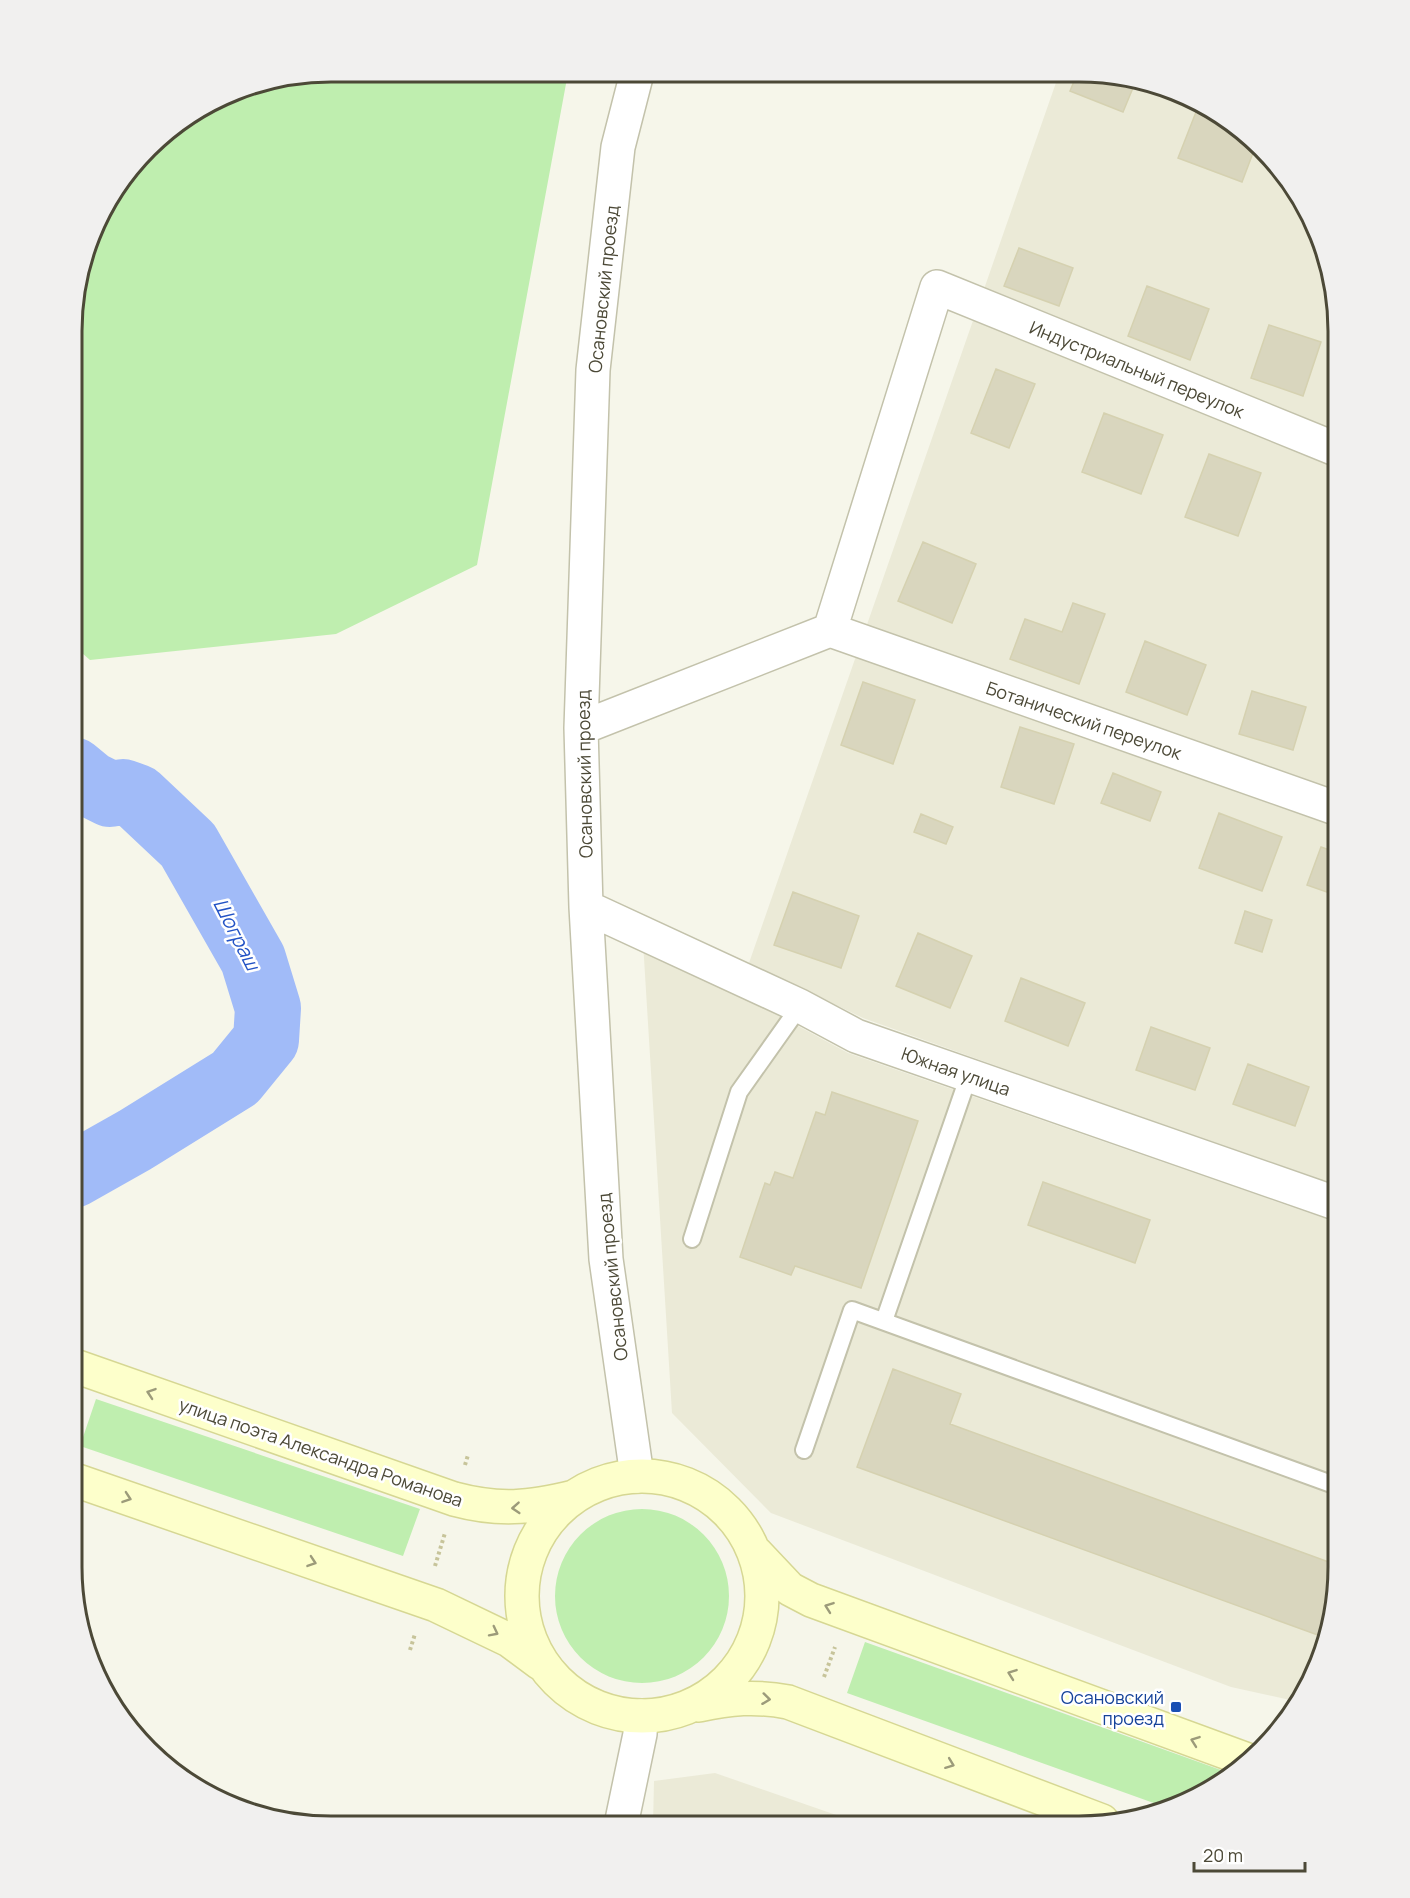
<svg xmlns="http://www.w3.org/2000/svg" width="1410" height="1898" font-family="Manrope,sans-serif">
<rect width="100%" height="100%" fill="#f6f6ea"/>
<path fill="#ebead7" d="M1059 74H1113L1223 116 1273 160 1311 216 1338 331V1188L863 1018 749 963Z
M643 942 848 1053 1338 1223 1337 1584 1324 1650 1299 1702 1231 1687 771 1513 672 1413Z
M715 1773 865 1825H653L654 1781Z"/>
<path fill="#bfeeaf" d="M331 72 568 73 477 565 336 634 90 660 74 646V297L107 202 161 136 248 86Z
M96 1399 420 1509 403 1556 80 1446Z
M555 1596a87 87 0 1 1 174 0a87 87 0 1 1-174 0Z
M865 1642 1232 1774 1194 1799 1162 1806 847 1693Z"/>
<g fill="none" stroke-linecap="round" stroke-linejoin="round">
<path stroke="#a1bbf8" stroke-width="66" d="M73 1175 135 1140 235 1078 266 1040 268 1008 253 959 188 845 137 797 123 792 110 794 90 784 73 770"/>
</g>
<path fill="#d9d6be" stroke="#d5d1b0" stroke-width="1.5" d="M1077 74H1113L1135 83 1123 112 1070 91Z
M1198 107 1223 116 1256 145 1242 182 1178 158Z
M1019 248 1073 268 1059 306 1004 286Z
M1147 286 1209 309 1190 360 1128 336Z
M1269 325 1321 342 1303 396 1251 378Z
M996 369 1035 384 1009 448 971 433Z
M1104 413 1163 435 1141 494 1082 472Z
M1209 454 1261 473 1238 536 1185 517Z
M1338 530V556L1330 553Z
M923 542 976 564 952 623 898 601Z
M1073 603 1105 614 1079 684 1010 659 1025 619 1062 632Z
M1145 641 1206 665 1187 715 1126 692Z
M863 682 915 700 893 764 841 745Z
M1252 691 1306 707 1293 750 1239 734Z
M1020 727 1074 744 1054 804 1001 787Z
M1113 773 1161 792 1150 821 1101 803Z
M1219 813 1282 837 1262 891 1199 868Z
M921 814 953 827 946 844 914 832Z
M1321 847 1338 853V896L1307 885Z
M793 892 859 916 841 968 774 945Z
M1245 911 1272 920 1262 952 1235 943Z
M918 933 972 956 950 1008 896 986Z
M1021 978 1085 1003 1068 1046 1005 1021Z
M1151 1027 1210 1048 1195 1090 1136 1070Z
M1248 1064 1309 1087 1295 1126 1233 1104Z
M832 1092 918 1121 861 1288 795 1266 791 1275 740 1257 765 1183 770 1185 775 1172 793 1178 816 1112 825 1115Z
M1043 1182 1150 1220 1135 1263 1028 1225Z
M893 1369 961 1394 950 1424 1337 1565V1584L1326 1638 857 1467Z"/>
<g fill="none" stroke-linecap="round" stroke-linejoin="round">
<g stroke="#c3c2ab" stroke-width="20">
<path id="lane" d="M692 1239 739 1092 800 1006
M884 1321 969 1075
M804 1450 852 1310 1337 1486"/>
</g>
<g stroke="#c3c2ab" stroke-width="36">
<path id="street" d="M637 73 618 147 593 370 581 728 586 907 606 1259 637 1476
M830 630 1338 809
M581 728 830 630 937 287 1338 450
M586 907 800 1006 856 1036 1338 1204
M621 1825 640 1734 641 1716"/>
</g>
<g stroke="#d6d793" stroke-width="36">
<path id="secondary" d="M72 1365 454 1499C499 1511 529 1508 574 1497
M522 1596a120 120 0 1 1 240 0a120 120 0 1 1-240 0Z
M72 1479 436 1605 509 1640 540 1663
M756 1553 790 1589 811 1600 1250 1761
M699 1705C730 1698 756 1696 788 1702L1102 1821"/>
</g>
<path stroke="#c7c49a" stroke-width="4" stroke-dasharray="3 3" stroke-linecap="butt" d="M465 1465 468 1455
M435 1566 445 1533
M410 1650 415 1634
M824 1677 835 1647"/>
<use href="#lane" stroke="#fff" stroke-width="16"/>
<use href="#street" stroke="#fff" stroke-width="33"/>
<use href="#secondary" stroke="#fdffcb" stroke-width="33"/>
</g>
<defs><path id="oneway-chevron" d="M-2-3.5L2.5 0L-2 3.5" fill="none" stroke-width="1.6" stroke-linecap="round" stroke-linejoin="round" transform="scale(1.5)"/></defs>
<g stroke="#9c9b7a">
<use href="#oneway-chevron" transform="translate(151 1393) rotate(-161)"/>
<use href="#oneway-chevron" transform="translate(127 1498) rotate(19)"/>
<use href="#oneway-chevron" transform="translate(516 1508) rotate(176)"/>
<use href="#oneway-chevron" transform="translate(312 1562) rotate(19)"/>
<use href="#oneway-chevron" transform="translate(829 1607) rotate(-160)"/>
<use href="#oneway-chevron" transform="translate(494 1632) rotate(27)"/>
<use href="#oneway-chevron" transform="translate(1012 1674) rotate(-160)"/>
<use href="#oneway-chevron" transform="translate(766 1699) rotate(7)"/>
<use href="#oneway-chevron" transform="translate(1195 1741) rotate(-160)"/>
<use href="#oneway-chevron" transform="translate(950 1764) rotate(21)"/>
</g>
<rect fill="#1a4fb4" stroke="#fff" stroke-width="2" x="1170" y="1701" width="12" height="12" rx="3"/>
<g text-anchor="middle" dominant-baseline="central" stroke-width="5" stroke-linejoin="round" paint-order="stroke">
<g font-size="18" fill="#4c4937" stroke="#fff">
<text transform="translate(603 289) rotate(-84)">Осановский проезд</text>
<text transform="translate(1137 369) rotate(22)">Индустриальный переулок</text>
<text transform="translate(1084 720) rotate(19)">Ботанический переулок</text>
<text transform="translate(584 774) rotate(-91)">Осановский проезд</text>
<text transform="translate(956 1071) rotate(19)">Южная улица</text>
<text transform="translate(612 1277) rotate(-96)">Осановский проезд</text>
<text transform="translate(321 1452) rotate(19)">улица поэта Александра Романова</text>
</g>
<g font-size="18" fill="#164399" stroke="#fff" text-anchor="end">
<text x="1164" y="1697">Осановский<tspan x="1164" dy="21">проезд</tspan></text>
</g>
<g font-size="20" font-style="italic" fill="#2252c5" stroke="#fff">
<text transform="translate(237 934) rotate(63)">Шограш</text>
</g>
</g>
<path d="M0 0H1410V1898H0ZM331 82H1079A249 249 0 0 1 1328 331V1567A249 249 0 0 1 1079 1816H331A249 249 0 0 1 82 1567V331A249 249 0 0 1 331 82Z" fill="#f1f0ef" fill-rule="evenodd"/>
<path fill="none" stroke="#4c4937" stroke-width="3" d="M331 82H1079A249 249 0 0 1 1328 331V1567A249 249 0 0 1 1079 1816H331A249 249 0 0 1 82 1567V331A249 249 0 0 1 331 82Z"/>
<path d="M1194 1862v9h111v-9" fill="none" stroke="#4c4937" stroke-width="3"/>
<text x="1203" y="1862" font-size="18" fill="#4c4937" stroke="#ffffff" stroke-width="4.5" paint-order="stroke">20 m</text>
</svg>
